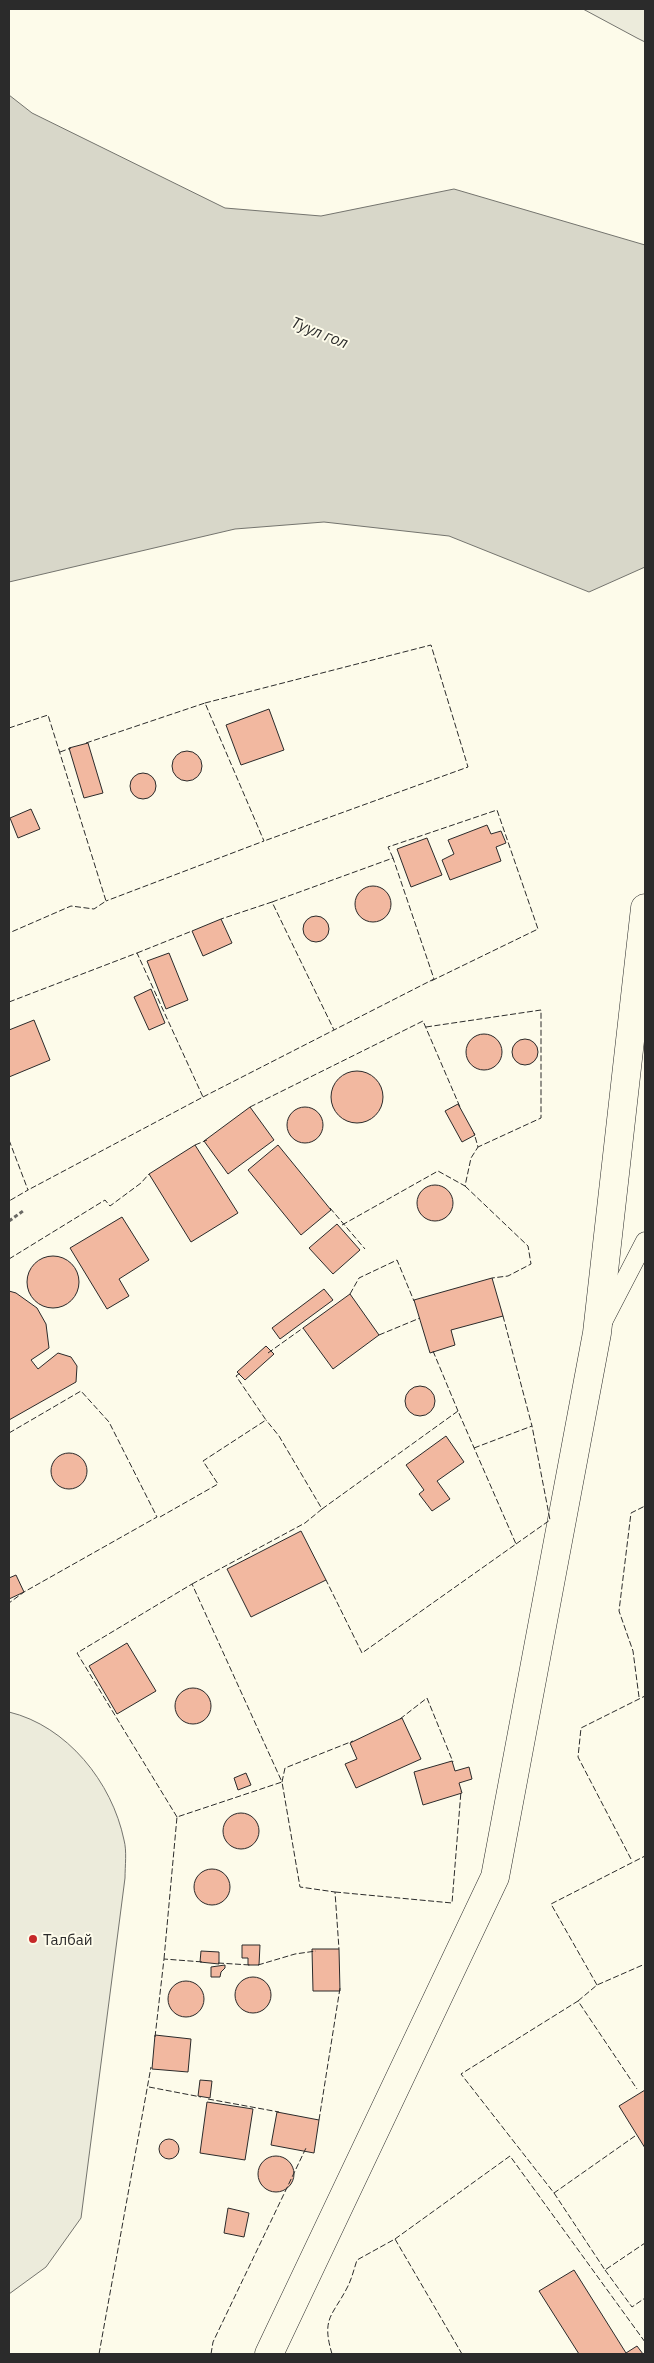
<svg xmlns="http://www.w3.org/2000/svg" width="654" height="2363" font-family="'IBM Plex Sans',sans-serif">
<rect width="100%" height="100%" fill="#fdfbea"/>
<path fill="#ecebdb" stroke="#74746e" d="M583 9H645V42L637 38Z
M9 1712C67 1726 112 1782 124 1840 127 1851 125 1866 125 1878L81 2218 46 2267 9 2294Z"/>
<path fill="#d8d7c9" stroke="#74746e" d="M9 95 32 113 225 208 321 216 454 189 645 245V567L589 592 449 536 324 522 235 529 9 582Z"/>
<path fill="#f2b8a0" stroke="#2b2b2b" d="M269 709 284 750 241 765 226 725Z
M88 743 103 793 84 798 69 748Z
M172 766a15 15 0 1 1 30 0a15 15 0 1 1-30 0Z
M130 786a13 13 0 1 1 26 0a13 13 0 1 1-26 0Z
M31 809 40 829 18 838 10 818Z
M487 825 491 834 501 831 506 843 496 847 501 861 450 880 442 860 454 854 448 840Z
M427 838 442 875 411 887 397 849Z
M355 904a18 18 0 1 1 36 0a18 18 0 1 1-36 0Z
M303 929a13 13 0 1 1 26 0a13 13 0 1 1-26 0Z
M221 919 232 943 203 956 192 931Z
M169 953 188 1000 166 1009 147 961Z
M151 989 165 1023 149 1030 134 997Z
M34 1020 50 1060 9 1077V1030Z
M466 1052a18 18 0 1 1 36 0a18 18 0 1 1-36 0Z
M512 1052a13 13 0 1 1 26 0a13 13 0 1 1-26 0Z
M331 1097a26 26 0 1 1 52 0a26 26 0 1 1-52 0Z
M458 1104 475 1135 462 1142 445 1111Z
M250 1107 274 1140 228 1174 204 1141Z
M287 1125a18 18 0 1 1 36 0a18 18 0 1 1-36 0Z
M195 1145 238 1213 191 1242 149 1174Z
M278 1145 331 1210 301 1235 248 1170Z
M417 1203a18 18 0 1 1 36 0a18 18 0 1 1-36 0Z
M122 1217 149 1260 119 1279 129 1296 107 1309 70 1248Z
M337 1224 360 1250 333 1274 309 1248Z
M27 1282a26 26 0 1 1 52 0a26 26 0 1 1-52 0Z
M492 1278 503 1316 451 1330 455 1345 430 1353 414 1300Z
M324 1289 333 1300 280 1339 272 1328Z
M9 1291 16 1293 37 1308 46 1324 49 1348 31 1360 38 1369 58 1353 71 1357 77 1366 76 1382 9 1420Z
M350 1294 379 1335 333 1369 303 1328Z
M266 1346 274 1354 245 1380 237 1372Z
M405 1401a15 15 0 1 1 30 0a15 15 0 1 1-30 0Z
M446 1436 464 1462 437 1481 450 1499 432 1511 419 1494 424 1490 406 1465Z
M51 1471a18 18 0 1 1 36 0a18 18 0 1 1-36 0Z
M301 1531 326 1580 251 1617 227 1569Z
M16 1575 24 1592 9 1599V1578Z
M127 1643 156 1691 117 1714 89 1666Z
M175 1706a18 18 0 1 1 36 0a18 18 0 1 1-36 0Z
M402 1718 421 1759 356 1788 345 1764 357 1759 350 1743Z
M452 1761 455 1771 469 1767 472 1779 459 1783 462 1793 423 1805 414 1772Z
M246 1773 251 1785 238 1790 234 1778Z
M223 1831a18 18 0 1 1 36 0a18 18 0 1 1-36 0Z
M194 1887a18 18 0 1 1 36 0a18 18 0 1 1-36 0Z
M242 1945H260L259 1965H248V1958H242Z
M312 1949H339L340 1991H313Z
M201 1951 219 1952V1964L200 1962Z
M225 1965V1968L221 1972 220 1977H211V1967Z
M235 1995a18 18 0 1 1 36 0a18 18 0 1 1-36 0Z
M168 1999a18 18 0 1 1 36 0a18 18 0 1 1-36 0Z
M155 2035 191 2039 188 2072 152 2069Z
M200 2080 212 2081 210 2098 198 2096Z
M645 2090V2148L619 2106Z
M207 2102 253 2109 245 2160 200 2153Z
M277 2112 319 2120 314 2153 271 2145Z
M159 2149a10 10 0 1 1 20 0a10 10 0 1 1-20 0Z
M258 2174a18 18 0 1 1 36 0a18 18 0 1 1-36 0Z
M228 2208 249 2213 244 2237 224 2233Z
M574 2270 626 2353 637 2346 643 2354H579L539 2291Z"/>
<g fill="none" stroke-linecap="round" stroke-linejoin="round">
<g stroke="#2b2b2b" stroke-width="19">
<path id="service" d="M604 1320 645 1241"/>
</g>
<g stroke="#2b2b2b" stroke-width="29">
<path id="minor" d="M269 2354 495 1877 597 1333 645 908"/>
</g>
<path stroke="#6a6964" stroke-width="3" stroke-dasharray="4 2.5" stroke-linecap="butt" d="M9 1221 23 1211"/>
<use href="#service" stroke="#fdfbea" stroke-width="18"/>
<use href="#minor" stroke="#fdfbea" stroke-width="28"/>
<path stroke="#2b2b2b" stroke-width="1" stroke-dasharray="6 2.5" stroke-linecap="butt" d="M205 703 431 645 468 767 264 841
M9 728 48 715 106 901 94 909 71 906 9 933
M86 743 205 703 264 841 106 901
M60 752 71 748
M393 858 388 847 497 810 538 929 429 982
M272 902 393 858 434 979 334 1030
M137 953 192 931
M9 1002 137 953 203 1097 28 1190
M426 1027 541 1010V1118L478 1147
M203 1097 334 1030 272 902 221 919
M250 1107 423 1021 460 1107
M9 1140 28 1190 9 1201
M195 1145 207 1140
M465 1186 528 1246 531 1264 508 1276 492 1278
M330 1208 365 1249
M342 1225 438 1171 465 1186 471 1158 478 1147 474 1133
M9 1259 105 1200 110 1206 141 1183 149 1174
M350 1294 359 1278 397 1260 414 1301
M379 1335 420 1318
M433 1351 458 1411
M268 1353 303 1328
M9 1433 81 1391 109 1422 157 1517 24 1592 9 1603
M474 1448 532 1426 503 1316
M322 1509 458 1411 516 1544 362 1653 326 1580
M160 1517 218 1484 203 1461 266 1420 236 1376 240 1373
M516 1544 550 1520 532 1426
M192 1584 305 1523 322 1509 279 1436 266 1420
M639 1697 633 1651 619 1611 631 1513 645 1506
M400 1719 427 1698 453 1762
M282 1782 285 1768 353 1741
M177 1817 77 1653 192 1584 282 1782
M631 1859 578 1757 581 1728 645 1696
M335 1892 452 1903 461 1791
M164 1959 177 1817 282 1782 300 1887 335 1892 339 1949
M218 1963 250 1965
M258 1965 295 1954 316 1951
M597 1985 551 1904 645 1856
M578 2001 597 1985 645 1964
M155 2037 164 1959 203 1962
M149 2087 201 2097
M208 2099 279 2112
M319 2120 340 1988
M635 2136 554 2193 461 2074 578 2001 637 2089
M554 2193 605 2270 645 2243
M395 2239 510 2156 645 2342
M605 2270 632 2307 645 2298
M99 2354 151 2067
M211 2354 213 2342 306 2148
M332 2354C321 2317 333 2316 348 2286 352 2278 354 2269 357 2260L395 2239 462 2354"/>
</g>
<circle fill="#c62828" stroke="#fdfbea" stroke-width="2" cx="33" cy="1939" r="5"/>
<g text-anchor="middle" dominant-baseline="central" stroke-width="4" stroke-linejoin="round" paint-order="stroke">
<g font-size="15" fill="#2b2b2b" stroke="#fdfbea" text-anchor="start">
<text x="43" y="1939">Талбай</text>
</g>
<g font-size="16" font-style="italic" fill="#2b2b2b" stroke="#fdfbea">
<text transform="translate(320 332) rotate(22)">Туул гол</text>
</g>
</g>
<rect width="654" height="2363" fill="none" stroke="#2b2b2b" stroke-width="20"/>
</svg>
